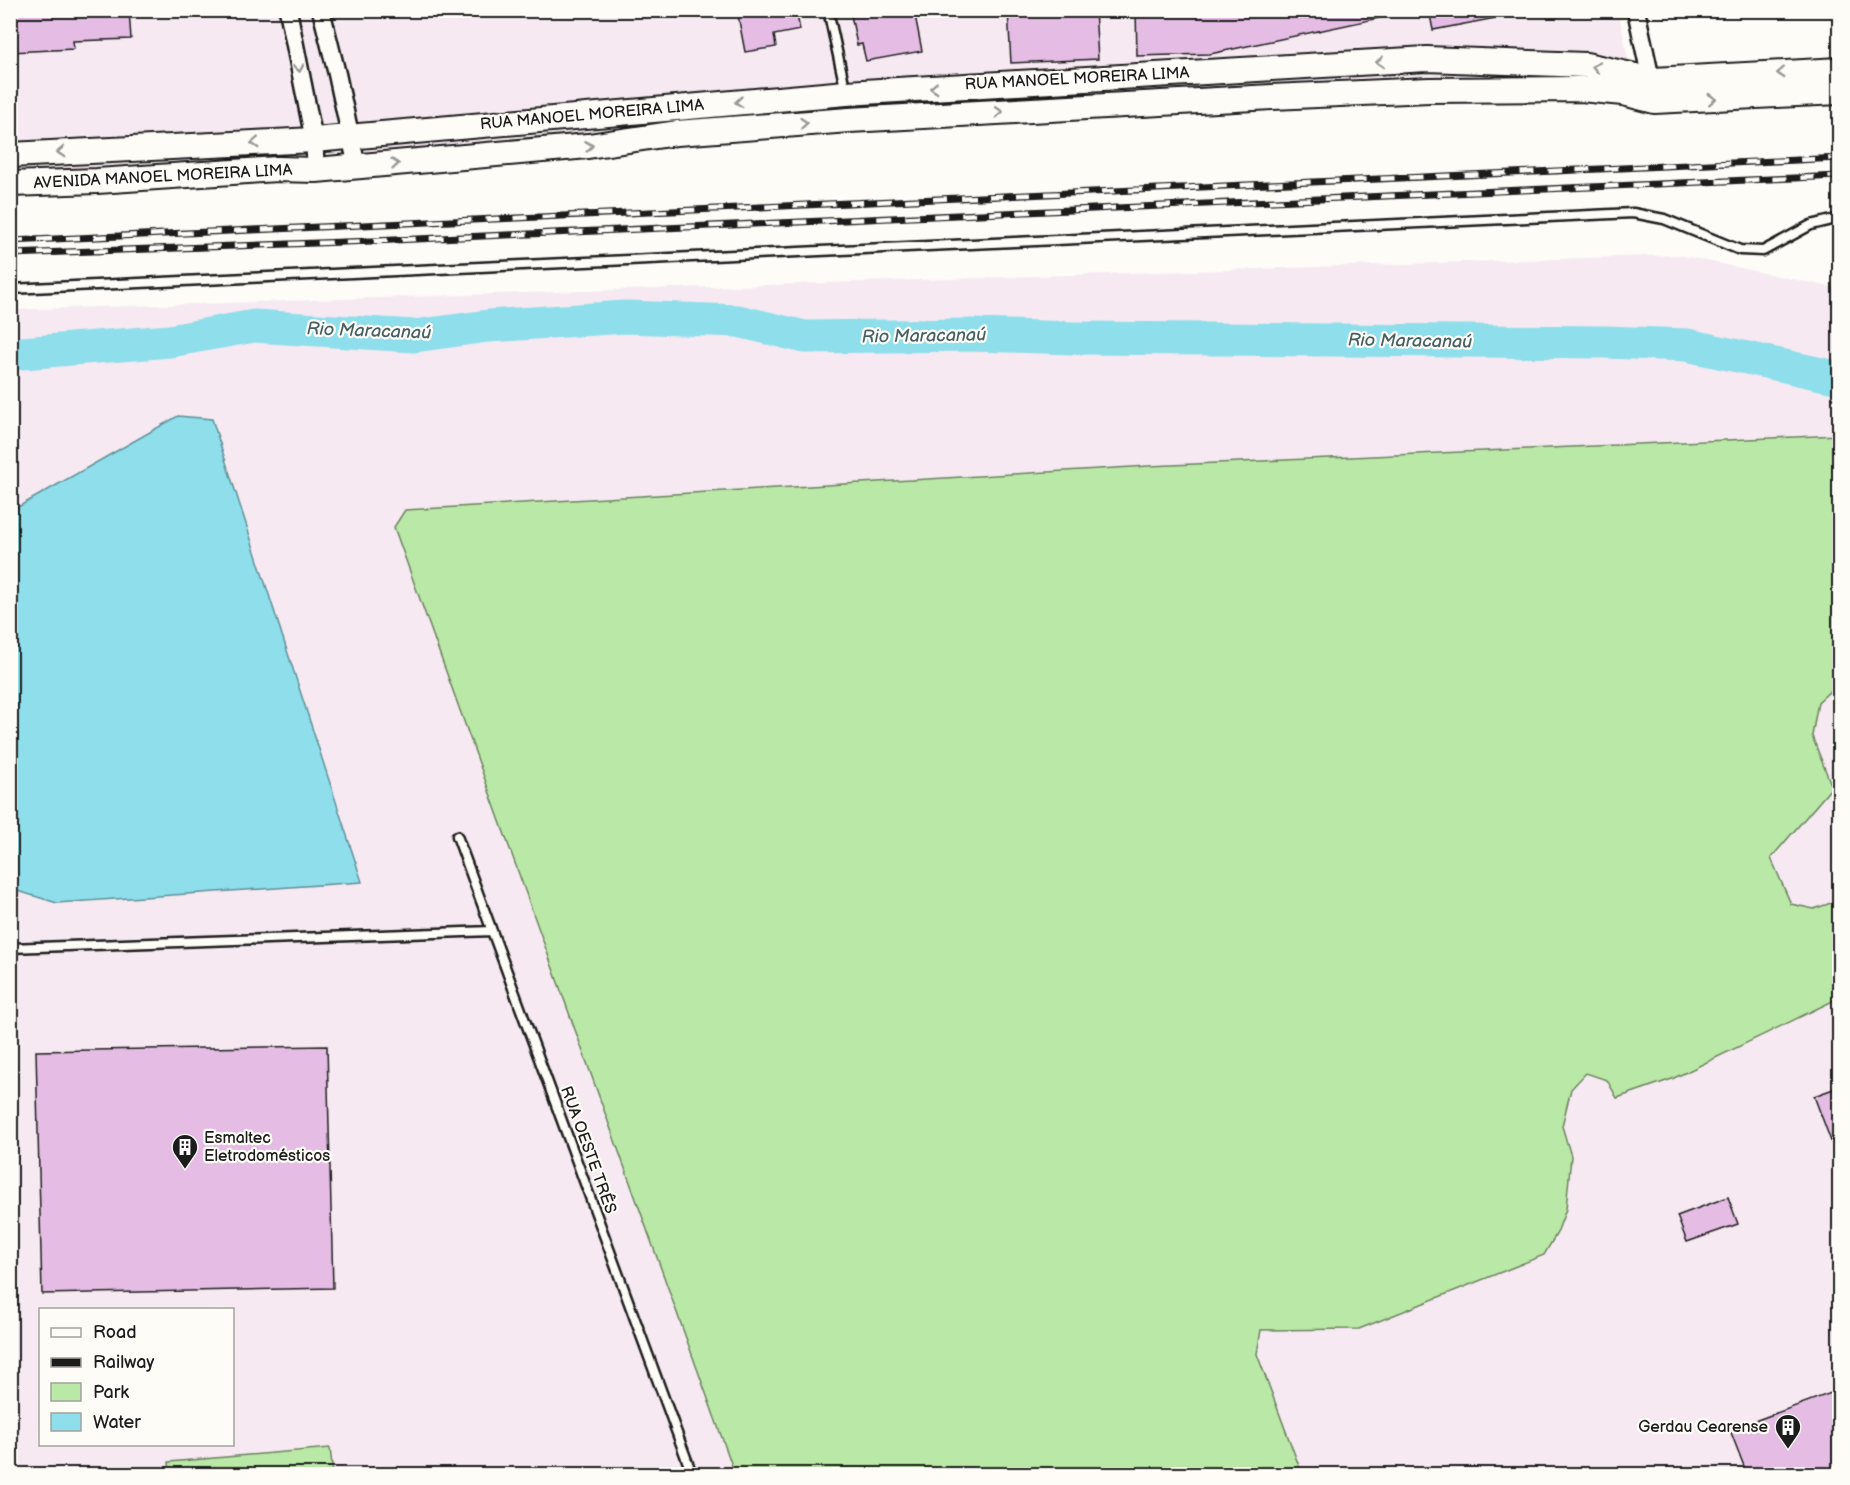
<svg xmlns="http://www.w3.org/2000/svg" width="1850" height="1485" font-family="'Balsamiq Sans',sans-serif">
<rect width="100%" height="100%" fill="#fdfcf7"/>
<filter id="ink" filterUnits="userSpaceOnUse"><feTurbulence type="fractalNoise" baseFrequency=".0167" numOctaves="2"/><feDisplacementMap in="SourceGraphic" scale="12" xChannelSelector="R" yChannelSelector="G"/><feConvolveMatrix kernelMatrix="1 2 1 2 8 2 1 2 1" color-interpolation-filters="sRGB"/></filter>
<g filter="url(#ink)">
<path fill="#f6e9f1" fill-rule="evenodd" d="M1618 10 1632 78 729 116 504 144 284 165 11 176 10 11Z
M1679 255 1839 289V1474H11L10 310ZM40 1310H232V1444H40Z"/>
<path fill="#bae8a6" stroke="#6b8261" stroke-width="1.5" d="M1839 435V683L1818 702 1812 736 1832 787 1771 858 1791 904 1814 909 1839 900V998L1672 1079 1617 1098 1607 1080 1586 1073 1571 1089 1562 1126 1571 1156 1566 1209 1557 1233 1544 1255 1359 1329 1261 1330 1257 1354 1302 1474H735L394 527 405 510 1149 466Z
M330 1448 333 1474H170L169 1462Z"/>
<path fill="#8edeeb" stroke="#609098" stroke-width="1.5" d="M178 416 212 419 362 882 57 903 11 889V511Z"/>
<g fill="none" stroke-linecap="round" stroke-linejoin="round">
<path stroke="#8edeeb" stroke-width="33" d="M10 354 170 341 254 326 414 336 488 326 625 317 738 321 805 337 971 335 1074 338 1605 342 1687 345 1840 378"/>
</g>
<path fill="#e4bce4" stroke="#1c1c1c" stroke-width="1.5" d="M10 10H129L131 39 73 41 74 49 10 52Z
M737 10H796L800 30 774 35 776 47 745 52Z
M850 10H914L922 51 866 61 862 44 857 45Z
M1008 10H1095L1098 59 1011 63Z
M1136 10H1383L1384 17 1210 54 1137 56Z
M1429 10H1495L1496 18 1433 30Z
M327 1046 333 1288 42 1294 36 1051Z
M1836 1088 1839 1097 1838 1160 1814 1096Z
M1728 1197 1738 1224 1687 1242 1677 1216Z
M1839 1390V1474H1747L1730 1430Z"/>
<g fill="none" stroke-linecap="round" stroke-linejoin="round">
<g stroke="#1c1c1c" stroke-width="13">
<path id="lane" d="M828 10 846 92
M10 289 1633 213 1664 219 1740 250 1763 251 1811 225 1840 218
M457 836 692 1474
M10 948 492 931"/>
</g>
<g stroke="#1c1c1c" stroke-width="21">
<path id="street" d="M288 10 314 140 316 170
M321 10 337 74 357 167
M1636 10 1653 89"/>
</g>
<g stroke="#1c1c1c" stroke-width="28">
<path id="secondary" d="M10 155 314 140 846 93 1427 59 1586 65 1653 80 1840 70
M10 184 97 181 277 169 316 170 588 146 677 133 849 120 1272 97 1429 90 1581 89 1623 93 1654 101 1840 92"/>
</g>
<use href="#lane" stroke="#fdfcf7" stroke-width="8"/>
<use href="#street" stroke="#fdfcf7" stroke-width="16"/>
<use href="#secondary" stroke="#fdfcf7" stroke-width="24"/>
<g stroke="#1c1c1c" stroke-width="7">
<path id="rail" d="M10 241 1840 158
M10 254 372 241 1840 176"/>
</g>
<use href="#rail" stroke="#fdfcf7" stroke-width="4.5" stroke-dasharray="14" stroke-linecap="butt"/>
</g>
<defs><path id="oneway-chevron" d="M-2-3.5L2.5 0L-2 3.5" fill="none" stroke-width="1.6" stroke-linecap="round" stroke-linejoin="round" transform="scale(1.5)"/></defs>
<g stroke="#989794">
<use href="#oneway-chevron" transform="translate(1380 62) rotate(177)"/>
<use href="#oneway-chevron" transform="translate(1596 67) rotate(-168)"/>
<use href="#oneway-chevron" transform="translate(299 68) rotate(80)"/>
<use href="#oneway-chevron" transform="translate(1781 73) rotate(177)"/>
<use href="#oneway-chevron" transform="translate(934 88) rotate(177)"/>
<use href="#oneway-chevron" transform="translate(1712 99) rotate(-3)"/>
<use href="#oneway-chevron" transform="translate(739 102) rotate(175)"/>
<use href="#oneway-chevron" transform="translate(999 112) rotate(-3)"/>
<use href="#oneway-chevron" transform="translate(804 123) rotate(-5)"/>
<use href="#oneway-chevron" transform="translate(255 143) rotate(177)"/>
<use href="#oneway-chevron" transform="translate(589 146) rotate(-7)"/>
<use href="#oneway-chevron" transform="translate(61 152) rotate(177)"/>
<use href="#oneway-chevron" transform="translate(395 164) rotate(-5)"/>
</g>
</g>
<defs>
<g id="building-pin" transform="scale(1.35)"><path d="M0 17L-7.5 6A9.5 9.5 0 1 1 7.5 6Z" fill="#1c1c1c" stroke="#fdfcf7"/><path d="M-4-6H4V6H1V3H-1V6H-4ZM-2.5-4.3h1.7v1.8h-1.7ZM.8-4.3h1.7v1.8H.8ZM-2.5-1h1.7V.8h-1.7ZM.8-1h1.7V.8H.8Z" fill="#fff"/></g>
</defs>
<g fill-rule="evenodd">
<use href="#building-pin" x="185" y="1147"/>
<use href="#building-pin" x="1788" y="1427"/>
</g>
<g text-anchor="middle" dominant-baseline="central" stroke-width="4.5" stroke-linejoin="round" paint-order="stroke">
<g font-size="16" fill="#1c1c1c" stroke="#fdfcf7">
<text transform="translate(1077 79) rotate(-3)">RUA MANOEL MOREIRA LIMA</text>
<text transform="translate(592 115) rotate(-5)">RUA MANOEL MOREIRA LIMA</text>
<text transform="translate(163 177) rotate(-3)">AVENIDA MANOEL MOREIRA LIMA</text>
<text transform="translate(588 1150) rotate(70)">RUA OESTE TRÊS</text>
</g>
<g font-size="16" fill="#1c1c1c" stroke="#fdfcf7" text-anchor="start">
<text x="204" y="1138">Esmaltec<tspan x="204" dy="18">Eletrodomésticos</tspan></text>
<text x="1768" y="1427" text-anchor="end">Gerdau Cearense</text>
</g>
<g font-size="18" font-style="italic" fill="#446064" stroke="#fdfcf7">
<text transform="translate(369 331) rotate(2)">Rio Maracanaú</text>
<text transform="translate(924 336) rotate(-1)">Rio Maracanaú</text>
<text transform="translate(1410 341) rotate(1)">Rio Maracanaú</text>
</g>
</g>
<rect width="1850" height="1485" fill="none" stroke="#fdfcf7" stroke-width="36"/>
<rect x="18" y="18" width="1814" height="1449" fill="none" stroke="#1c1c1c" stroke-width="2" filter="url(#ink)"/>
<rect x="39" y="1308" width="195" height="138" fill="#fdfcf7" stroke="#a3a29f" stroke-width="1.5"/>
<rect x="51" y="1328" width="30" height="9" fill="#fdfcf7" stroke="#a3a29f" stroke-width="1.5"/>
<text x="93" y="1338" font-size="18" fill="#1c1c1c">Road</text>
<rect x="51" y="1358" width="30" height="9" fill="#1c1c1c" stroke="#a3a29f" stroke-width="1.5"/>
<text x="93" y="1368" font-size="18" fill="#1c1c1c">Railway</text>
<rect x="51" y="1383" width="30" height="18" fill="#bae8a6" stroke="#a3a29f" stroke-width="1.5"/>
<text x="93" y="1398" font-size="18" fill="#1c1c1c">Park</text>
<rect x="51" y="1413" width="30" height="18" fill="#8edeeb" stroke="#a3a29f" stroke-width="1.5"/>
<text x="93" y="1428" font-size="18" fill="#1c1c1c">Water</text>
</svg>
